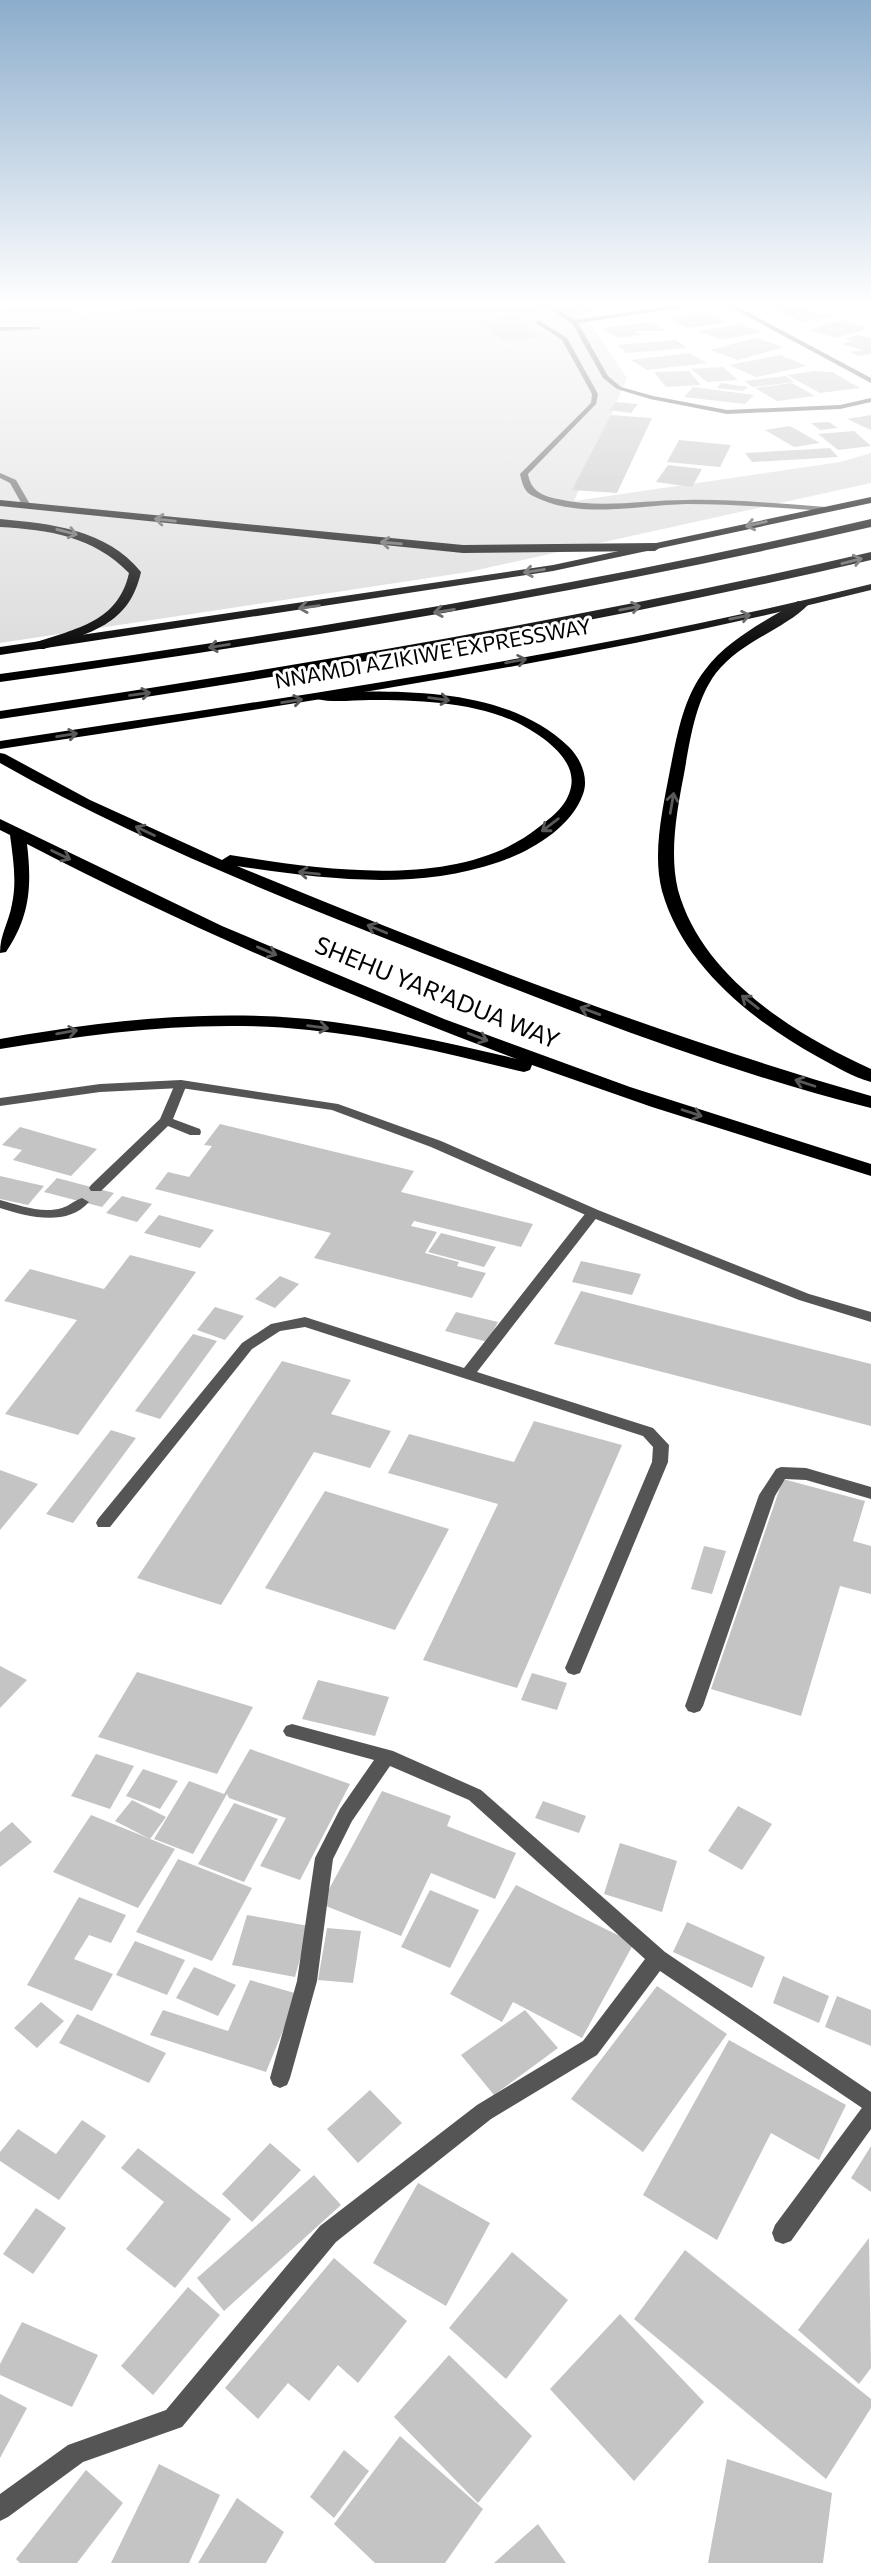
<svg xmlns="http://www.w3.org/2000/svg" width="871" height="2563" font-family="Commissioner,sans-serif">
<rect width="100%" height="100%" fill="#fff"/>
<!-- green -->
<polygon fill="#dcdcdc" points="23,302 65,302 81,314 166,302 564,302 580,309 627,378 574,501 840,462 871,453 871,483 468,572 0,643 0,307"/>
<!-- building -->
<g fill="#c4c4c4">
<polygon points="75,302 133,302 133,304 86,311"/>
<polygon points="585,302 587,302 605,307 587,313 568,308"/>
<polygon points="643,302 625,307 630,310 624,311 603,303"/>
<polygon points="795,302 822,315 839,316 802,322 764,303"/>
<polygon points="708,312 728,322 687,328 667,318"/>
<polygon points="516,317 543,337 504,341 477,322"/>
<polygon points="843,320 869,328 836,338 809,330"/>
<polygon points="651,322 666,331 635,331 642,335 617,338 601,328"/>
<polygon points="739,324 761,332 721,340 699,331"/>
<polygon points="859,335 871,338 871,354 858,356 849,352 862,350 842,344 851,341 844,339"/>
<polygon points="755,338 784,347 738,360 710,350"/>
<polygon points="676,340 687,348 627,353 617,345"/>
<polygon points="690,353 707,363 647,370 631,360"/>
<polygon points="780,355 807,366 756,377 729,365"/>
<polygon points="723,367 738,380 707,382 691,369"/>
<polygon points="689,371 701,385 666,387 654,372"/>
<polygon points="815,371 832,372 860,388 820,393 787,375"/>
<polygon points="786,376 794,382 753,387 744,381"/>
<polygon points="721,383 748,387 743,391 717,388"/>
<polygon points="792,383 815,396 777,401 755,388"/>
<polygon points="693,387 754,395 745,404 684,397"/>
<polygon points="616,402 638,404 631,413 609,410"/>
<polygon points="611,415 652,418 617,493 572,490"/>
<polygon points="871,415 871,430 847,419"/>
<polygon points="829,422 838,428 820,430 811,423"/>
<polygon points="790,426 820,443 794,447 765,430"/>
<polygon points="854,431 871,446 838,450 818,434"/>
<polygon points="679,440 731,445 720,467 667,462"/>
<polygon points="830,448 838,457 752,462 745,453"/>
<polygon points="668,465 702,469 692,487 656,482"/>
<polygon points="220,1124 414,1171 401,1192 533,1224 521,1247 414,1221 411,1226 437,1232 425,1253 459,1262 457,1266 486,1273 472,1298 314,1258 331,1233 155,1189 168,1172 189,1177 212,1146 204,1145"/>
<polygon points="20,1127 97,1149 71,1176 13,1160 22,1150 2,1145"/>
<polygon points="0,1176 44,1186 28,1205 0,1199"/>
<polygon points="57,1178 114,1193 102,1207 44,1192"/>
<polygon points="122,1196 152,1204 137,1222 106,1213"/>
<polygon points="159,1215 214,1230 200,1248 144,1233"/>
<polygon points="441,1233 496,1247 484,1267 428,1252"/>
<polygon points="130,1255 196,1272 78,1435 5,1414 77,1320 4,1301 30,1269 104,1289"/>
<polygon points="581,1261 641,1274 632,1295 572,1282"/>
<polygon points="280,1276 299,1284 275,1308 255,1299"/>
<polygon points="581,1291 871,1364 871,1426 554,1344"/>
<polygon points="215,1307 244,1316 225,1340 197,1330"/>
<polygon points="456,1312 498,1322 488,1342 445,1331"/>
<polygon points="193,1334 217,1341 160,1419 135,1411"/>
<polygon points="282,1361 351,1380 331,1414 391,1431 370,1468 314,1452 221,1605 137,1578"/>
<polygon points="534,1421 622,1445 517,1688 423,1660 498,1504 388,1473 409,1434 514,1462"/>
<polygon points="111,1430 136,1438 73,1523 46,1514"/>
<polygon points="0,1470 38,1484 0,1530"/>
<polygon points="783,1479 865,1501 853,1541 871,1546 871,1594 840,1586 801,1716 711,1689"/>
<polygon points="325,1491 449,1529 395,1630 265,1588"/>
<polygon points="704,1546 726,1551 712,1594 691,1589"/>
<polygon points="0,1666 27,1680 0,1708"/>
<polygon points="137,1672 253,1707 217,1774 98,1737"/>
<polygon points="532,1673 567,1683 557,1710 521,1700"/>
<polygon points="318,1680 389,1697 375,1736 302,1719"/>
<polygon points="250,1749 350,1784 300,1880 260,1866 286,1818 229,1798 227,1794 193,1854 154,1839 189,1781 224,1794"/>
<polygon points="96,1754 134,1766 110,1809 71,1796"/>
<polygon points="143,1769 178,1781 160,1809 126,1796"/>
<polygon points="382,1791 451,1816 447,1826 516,1853 495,1899 431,1873 401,1936 321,1904"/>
<polygon points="132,1800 166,1817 150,1839 115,1821"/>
<polygon points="543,1801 586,1816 579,1833 535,1818"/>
<polygon points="234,1803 278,1819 244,1882 198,1864"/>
<polygon points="738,1806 772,1824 742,1870 708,1851"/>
<polygon points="91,1815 175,1849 138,1908 53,1872"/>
<polygon points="12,1822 32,1842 0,1867 0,1832"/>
<polygon points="620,1843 677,1861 662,1912 604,1894"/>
<polygon points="178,1859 252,1888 212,1961 136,1932"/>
<polygon points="516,1885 634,1943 582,2038 513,2002 502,2022 450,1994"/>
<polygon points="430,1890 479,1910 450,1968 401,1947"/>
<polygon points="79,1897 126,1915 111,1943 89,1935 74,1959 113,1974 92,2011 27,1985"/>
<polygon points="247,1915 309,1926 295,1977 232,1965"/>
<polygon points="687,1922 765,1957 752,1988 673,1952"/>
<polygon points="327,1928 361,1931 353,1983 318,1980"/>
<polygon points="135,1941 185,1960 167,1995 116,1975"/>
<polygon points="194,1967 236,1985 218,2016 176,1998"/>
<polygon points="783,1976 829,1996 819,2023 773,2003"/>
<polygon points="250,1980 298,1994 266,2072 150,2035 163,2010 228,2031"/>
<polygon points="657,1986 727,2034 643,2152 571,2099"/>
<polygon points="837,1996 871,2010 871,2046 825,2027"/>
<polygon points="41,2002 64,2021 37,2048 14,2028"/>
<polygon points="525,2010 558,2048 494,2095 461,2055"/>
<polygon points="77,2014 166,2053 149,2083 59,2043"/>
<polygon points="729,2040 846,2105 819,2160 771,2133 717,2240 643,2195"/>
<polygon points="370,2090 402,2123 358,2163 327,2129"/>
<polygon points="82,2120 106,2136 59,2200 0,2161 0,2152 18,2129 56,2154"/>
<polygon points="270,2143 301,2170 252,2222 222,2194"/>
<polygon points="871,2146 871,2192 851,2178"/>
<polygon points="138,2148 231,2219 175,2288 126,2249 164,2202 121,2168"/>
<polygon points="314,2175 341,2205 224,2311 197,2278"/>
<polygon points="418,2183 490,2223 446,2306 373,2263"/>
<polygon points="36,2208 66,2228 33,2274 3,2254"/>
<polygon points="869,2238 871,2368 859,2384 798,2330"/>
<polygon points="685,2250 871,2399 871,2408 826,2479 634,2319"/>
<polygon points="512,2252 568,2300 506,2379 449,2328"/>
<polygon points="334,2258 407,2321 358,2383 338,2365 309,2401 288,2383 258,2419 225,2388"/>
<polygon points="188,2287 220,2315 153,2395 121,2366"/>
<polygon points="620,2314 704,2402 634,2481 550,2389"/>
<polygon points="22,2322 98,2355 72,2407 0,2375 0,2364"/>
<polygon points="449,2355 532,2436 478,2503 394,2417"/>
<polygon points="0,2394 27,2408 0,2458"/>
<polygon points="400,2436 483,2509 445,2563 375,2563 334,2524"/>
<polygon points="344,2450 369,2471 334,2518 310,2497"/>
<polygon points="727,2459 832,2493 823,2563 708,2563"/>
<polygon points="159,2464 220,2495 189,2563 111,2563"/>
<polygon points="86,2470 123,2503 77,2563 20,2563 16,2559"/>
<polygon points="237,2498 284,2532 266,2563 198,2563"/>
<polygon points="538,2524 566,2563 494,2563"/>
</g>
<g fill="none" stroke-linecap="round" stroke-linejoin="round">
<!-- service -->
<g fill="#555" fill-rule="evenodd">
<path d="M538 320 567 338 598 394 596 404 528 474C531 491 542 496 558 499 600 509 644 500 686 500 733 499 780 504 826 507L830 509 826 511C780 508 733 504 687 504 638 505 579 520 533 496 524 492 522 483 520 474L591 403 592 394 562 340 536 323Z"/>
<polygon points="0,327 38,327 41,329 0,331"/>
<polygon points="0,473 16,480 31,506 30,508 24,508 10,483 0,478"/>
<polygon points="181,1080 187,1084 173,1119 200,1129 201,1132 200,1135 190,1135 168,1126 101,1191 91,1191 89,1188 91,1185 160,1119 175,1084"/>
<path d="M82 1198 89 1202C67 1227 28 1217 0 1208V1200C19 1205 41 1214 62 1208 69 1206 75 1200 82 1198Z"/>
<polygon points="593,1209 600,1213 598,1216 477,1372 653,1428 669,1445 668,1462 580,1673 574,1675 568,1673 565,1668 652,1462 653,1447 643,1436 305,1327 280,1331 252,1349 110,1527 98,1527 96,1523 98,1519 242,1343 271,1324 305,1317 464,1368 588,1210"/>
<polygon points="781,1467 806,1468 871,1487 871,1499 806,1480 785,1479 775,1496 703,1706 700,1711 694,1713 688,1711 685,1706 759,1495 776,1469"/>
<polygon points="871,2102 871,2129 791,2241 783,2244 775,2241 772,2233 775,2225 864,2105"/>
</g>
<!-- minor -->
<g fill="#555" fill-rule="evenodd">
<polygon points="538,302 546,302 575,320 699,302 718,302 578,323 608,376 621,387 653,396 727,410 840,405 871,398 871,402 840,409 727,414 650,399 617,389 603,378 572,323"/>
<polygon points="721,302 729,302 871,378 871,383"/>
<polygon points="181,1080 338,1104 441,1141 598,1210 809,1294 871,1312 871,1322 799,1300 588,1216 431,1147 332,1110 181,1088 100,1092 0,1106 0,1098 100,1084"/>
<polygon points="292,1724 393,1751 481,1790 665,1952 871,2092 871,2114 660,1971 597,2055 491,2119 336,2242 182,2427 83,2462 8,2517 0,2521 0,2494 68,2445 166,2410 320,2226 477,2105 583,2041 645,1959 469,1800 390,1766 352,1821 333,1859 317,1981 290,2078 287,2085 280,2088 273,2085 270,2078 297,1981 315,1858 340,1809 374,1760 286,1736 283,1731 286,1726"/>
</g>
<!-- trunk -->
<g fill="#000" fill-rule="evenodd">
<polygon points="871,497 871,503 553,571 0,655 0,647 553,565"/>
<path d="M871 584V590C585 662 291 704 0 749V741C291 697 585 655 871 584Z"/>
</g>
<!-- motorway -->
<g fill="#000" fill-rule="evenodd">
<polygon points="0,500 463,545 655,543 661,547 655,551 463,553 0,506"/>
<path d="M0 519C52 524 106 529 141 572 129 626 90 632 44 649H34V643C77 628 118 622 129 573 93 536 49 530 0 527Z"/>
<path d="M871 519V527C583 593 293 641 0 682V674C293 633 583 586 871 519Z"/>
<path d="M871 552V560C583 627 292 676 0 719V711C292 667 583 619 871 552Z"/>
<path d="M798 601 809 604C784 630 742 640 716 673 695 701 690 741 684 774 677 810 669 853 678 890 702 977 794 1034 871 1069V1082C852 1077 835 1066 818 1057 753 1021 683 966 662 891 652 852 663 808 670 770 677 736 683 698 705 670 728 639 766 621 798 601Z"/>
<path d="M322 692C404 691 505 686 569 747 581 759 589 778 583 794 571 828 531 851 499 862 415 891 323 879 237 866 445 952 655 1034 871 1096V1108C719 1070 571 1011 425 954 281 897 135 840 0 763V753L5 754 90 800 222 860 230 855C323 870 460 891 539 827 553 816 567 806 571 787 577 757 538 733 516 722 472 702 418 700 370 700 353 700 333 703 317 699L315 696Z"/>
<path d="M0 819 222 926 444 1019 630 1087 871 1164V1176L652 1107 532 1065 530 1070 524 1072C453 1055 382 1037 309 1030 205 1019 102 1032 0 1049V1039C102 1021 205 1009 308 1019 378 1026 448 1043 517 1059 350 997 185 926 27 844 32 886 30 916 6 952L0 953C0 934 9 922 12 904 17 881 13 858 10 835L0 830Z"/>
</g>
</g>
<!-- one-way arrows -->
<defs><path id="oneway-shaft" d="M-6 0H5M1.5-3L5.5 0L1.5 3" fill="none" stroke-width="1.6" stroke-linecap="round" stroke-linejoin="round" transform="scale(1.75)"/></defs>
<g stroke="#595959">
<use href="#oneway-shaft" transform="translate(165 520) rotate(-174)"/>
<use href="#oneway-shaft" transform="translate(756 524) rotate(167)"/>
<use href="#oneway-shaft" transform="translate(67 532) rotate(15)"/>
<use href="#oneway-shaft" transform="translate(391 543) rotate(-175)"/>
<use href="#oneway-shaft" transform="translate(852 561) rotate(-14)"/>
<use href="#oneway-shaft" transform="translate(534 571) rotate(171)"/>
<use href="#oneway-shaft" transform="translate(309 607) rotate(172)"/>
<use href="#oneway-shaft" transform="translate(630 608) rotate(-11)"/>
<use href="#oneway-shaft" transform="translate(444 611) rotate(171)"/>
<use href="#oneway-shaft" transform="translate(740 617) rotate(-11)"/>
<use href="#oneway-shaft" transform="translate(219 646) rotate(171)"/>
<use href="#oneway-shaft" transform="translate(516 661) rotate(-10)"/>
<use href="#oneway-shaft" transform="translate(140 694) rotate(-8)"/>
<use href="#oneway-shaft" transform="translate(439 699) rotate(7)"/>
<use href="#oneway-shaft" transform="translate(292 701) rotate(-9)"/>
<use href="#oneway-shaft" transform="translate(67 735) rotate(-9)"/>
<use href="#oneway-shaft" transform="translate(672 803) rotate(-80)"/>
<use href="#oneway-shaft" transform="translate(550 825) rotate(143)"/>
<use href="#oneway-shaft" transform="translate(145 831) rotate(-154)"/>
<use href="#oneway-shaft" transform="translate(61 855) rotate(26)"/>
<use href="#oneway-shaft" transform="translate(309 873) rotate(-174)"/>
<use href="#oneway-shaft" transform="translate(377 929) rotate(-158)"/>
<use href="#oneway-shaft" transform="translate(267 951) rotate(23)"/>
<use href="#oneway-shaft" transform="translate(750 1002) rotate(-142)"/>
<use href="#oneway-shaft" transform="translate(590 1011) rotate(-160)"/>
<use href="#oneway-shaft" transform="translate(318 1027) rotate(7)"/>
<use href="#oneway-shaft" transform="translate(67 1032) rotate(-10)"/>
<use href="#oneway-shaft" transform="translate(478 1037) rotate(21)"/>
<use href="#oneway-shaft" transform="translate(805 1083) rotate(-162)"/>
<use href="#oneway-shaft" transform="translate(692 1113) rotate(18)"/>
</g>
<!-- sky -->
<linearGradient id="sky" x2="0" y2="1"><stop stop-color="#8cadcc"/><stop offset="0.46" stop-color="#fff"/><stop offset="1" stop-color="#fff" stop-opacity="0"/></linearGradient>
<rect width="871" height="661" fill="url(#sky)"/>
<g text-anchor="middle" stroke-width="6" stroke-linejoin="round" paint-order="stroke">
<!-- far-street labels -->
<g font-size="21" fill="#000" stroke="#fff">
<text transform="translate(433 654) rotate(-10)" y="7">NNAMDI AZIKIWE EXPRESSWAY</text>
</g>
<!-- street labels -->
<g font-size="24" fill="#000" stroke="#fff">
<text transform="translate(437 993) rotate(22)" y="8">SHEHU YAR'ADUA WAY</text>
</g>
</g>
</svg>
